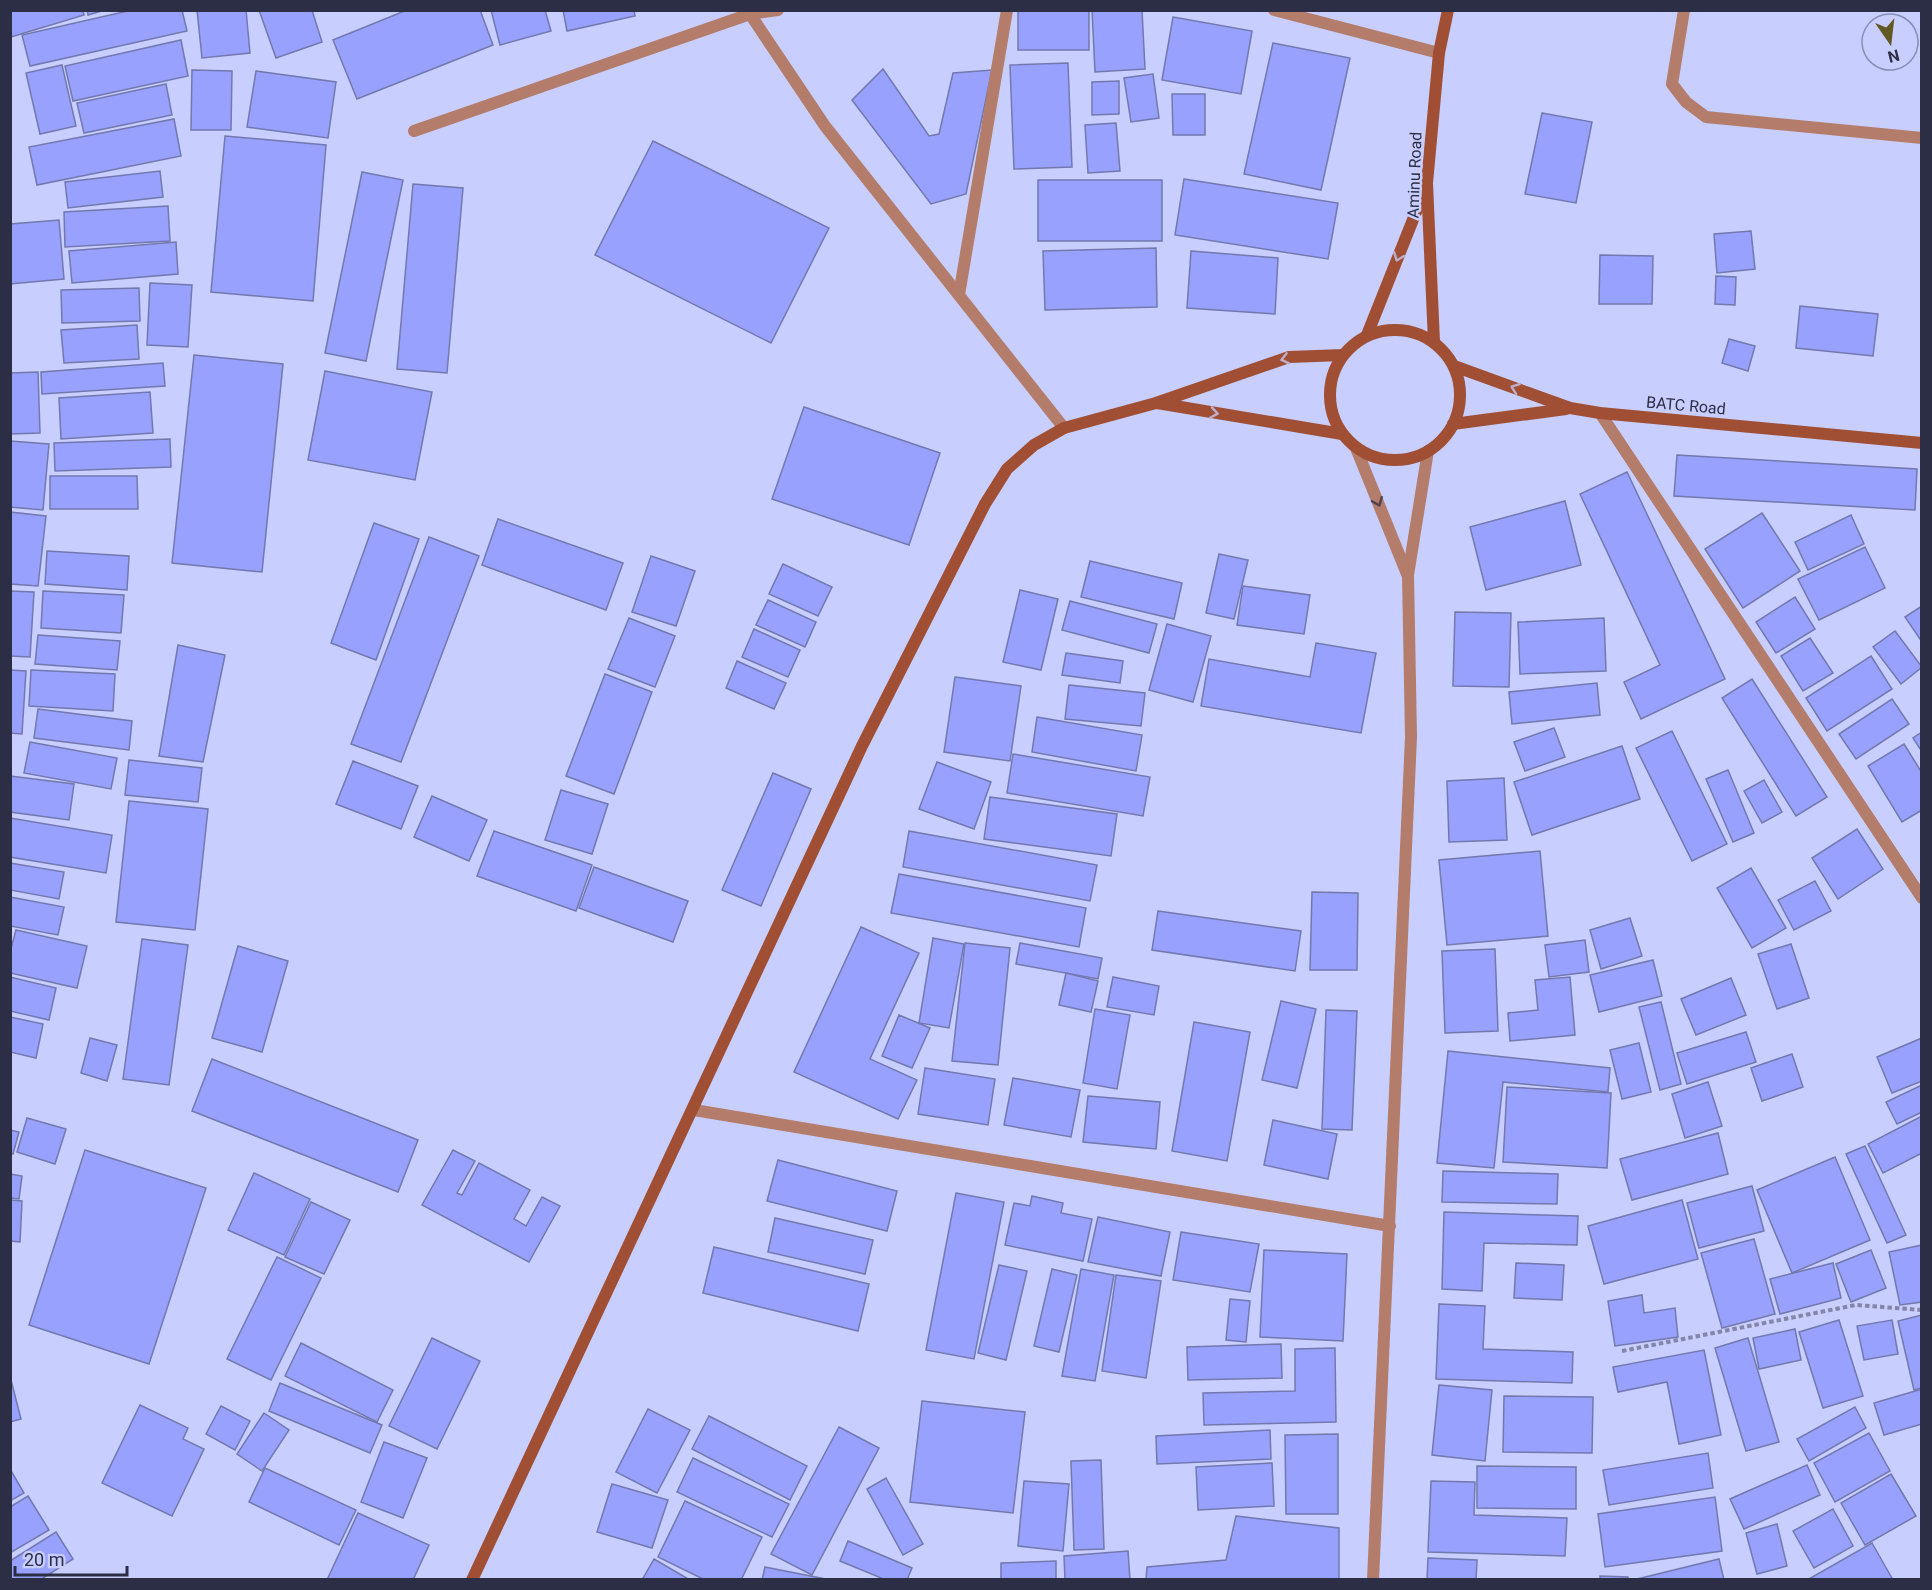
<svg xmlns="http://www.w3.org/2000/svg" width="1932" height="1590" font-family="Roboto,sans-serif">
<rect width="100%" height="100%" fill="#c8cefd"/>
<!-- building -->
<g fill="#99a1fe" stroke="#7279ae" stroke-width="1.5">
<polygon points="10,10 83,10 84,15 11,37"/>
<polygon points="87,10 105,10 88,15"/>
<polygon points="132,10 182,10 187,31 30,66 22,35"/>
<polygon points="197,10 246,10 250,53 202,58"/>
<polygon points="259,10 312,10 322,42 276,58"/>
<polygon points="407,10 480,10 493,45 357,99 333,40"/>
<polygon points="491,10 545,10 551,31 500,45"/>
<polygon points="563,10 634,10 635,16 567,31"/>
<rect x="1018" y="10" width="71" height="40"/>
<polygon points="1092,10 1142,10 1145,69 1095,72"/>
<polygon points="1173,17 1252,31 1241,94 1162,80"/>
<polygon points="181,40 188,76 73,101 65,66"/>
<polygon points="1273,43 1350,58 1321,190 1244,174"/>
<polygon points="1068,63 1072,167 1014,169 1010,65"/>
<polygon points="62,65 76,126 40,134 26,73"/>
<polygon points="883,69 929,136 939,134 953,73 992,70 966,194 931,204 852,100"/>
<polygon points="192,70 232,71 231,130 191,130"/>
<polygon points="256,71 336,82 328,138 247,127"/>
<polygon points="1153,74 1159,118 1131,122 1124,78"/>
<polygon points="1119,81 1119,114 1092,115 1092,82"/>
<polygon points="166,84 172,115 84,133 77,103"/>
<polygon points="1172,94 1205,94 1205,135 1173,135"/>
<polygon points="1542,113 1592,122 1576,203 1525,194"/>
<polygon points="174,119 181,156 37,185 29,147"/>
<polygon points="1116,123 1120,171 1088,173 1085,125"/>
<polygon points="225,136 326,145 313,301 211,292"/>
<polygon points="653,141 829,228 771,343 595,255"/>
<polygon points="160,171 163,197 68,208 65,182"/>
<polygon points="362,172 403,180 366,361 325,353"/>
<polygon points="1184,179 1338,203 1328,259 1175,235"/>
<rect x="1038" y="180" width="124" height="61"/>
<polygon points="413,184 463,188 447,373 397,369"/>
<polygon points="168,206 170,241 65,247 64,212"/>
<polygon points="59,220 64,279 10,284 10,224"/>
<polygon points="1751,231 1755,269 1717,273 1714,234"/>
<polygon points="176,242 178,274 72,283 69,251"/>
<polygon points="1156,248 1157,307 1045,310 1043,251"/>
<polygon points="1191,251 1278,258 1275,314 1187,308"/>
<polygon points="1600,255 1653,256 1652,304 1599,304"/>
<polygon points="1716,276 1736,277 1735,305 1715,304"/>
<polygon points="150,283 192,285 188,347 147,345"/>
<polygon points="139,288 140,321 62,323 61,290"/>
<polygon points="1800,306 1878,314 1873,356 1796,348"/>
<polygon points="137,325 139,359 64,363 61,330"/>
<polygon points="1729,339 1755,346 1748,371 1722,363"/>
<polygon points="194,355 283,364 262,572 172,563"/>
<polygon points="163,363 165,386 42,394 41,372"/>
<polygon points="325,371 432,392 415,480 308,460"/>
<polygon points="38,372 40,433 10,434 10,373"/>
<polygon points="150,392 153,433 61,439 59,398"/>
<polygon points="804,407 940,453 909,545 772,499"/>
<polygon points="170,439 171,467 55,471 54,443"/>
<polygon points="10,441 49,444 43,510 10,507"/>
<polygon points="1677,455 1917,469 1915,510 1674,496"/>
<polygon points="1627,472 1725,679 1641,719 1624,682 1660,665 1580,494"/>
<polygon points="50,476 137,476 138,509 50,509"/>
<polygon points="1565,501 1581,565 1486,590 1470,527"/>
<polygon points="10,512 46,516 38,586 10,584"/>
<polygon points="1762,513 1800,571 1743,608 1705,549"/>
<polygon points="1851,515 1864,544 1808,570 1795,542"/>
<polygon points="498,519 623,563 606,610 482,565"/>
<polygon points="374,523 419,539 376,660 331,643"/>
<polygon points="429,537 479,556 401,762 351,744"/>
<polygon points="1865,547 1885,588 1819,620 1798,579"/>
<polygon points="47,551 129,556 127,590 45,584"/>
<polygon points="1219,554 1248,560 1234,619 1206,613"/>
<polygon points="651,556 695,571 676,626 632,612"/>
<polygon points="1090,561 1182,583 1174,619 1081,597"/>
<polygon points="783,564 832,587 818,616 769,594"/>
<polygon points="1243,586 1310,595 1304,634 1237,625"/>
<polygon points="1020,590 1058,599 1041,670 1003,662"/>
<polygon points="10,591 34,592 30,657 10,656"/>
<polygon points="43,591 124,595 121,633 41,628"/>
<polygon points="1795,597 1815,629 1776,653 1756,622"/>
<polygon points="768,600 816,622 805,647 756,625"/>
<polygon points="1070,601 1157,624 1149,653 1062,630"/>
<polygon points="1922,606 1922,642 1905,617"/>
<polygon points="1455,612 1511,613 1509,687 1453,686"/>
<polygon points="629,618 675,636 655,687 608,669"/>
<polygon points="1604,618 1606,671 1520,674 1518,622"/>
<polygon points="1167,624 1211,636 1193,702 1149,690"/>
<polygon points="754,629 800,650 788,677 742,657"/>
<polygon points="1895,631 1922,667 1901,684 1873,647"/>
<polygon points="38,635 120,641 117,670 35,664"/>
<polygon points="1810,638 1833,673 1803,691 1781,656"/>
<polygon points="1316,643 1376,653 1361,733 1201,706 1209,659 1310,677"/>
<polygon points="178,645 225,655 203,762 159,756"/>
<polygon points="1066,653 1123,661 1120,683 1062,675"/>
<polygon points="1871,656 1892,689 1827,731 1806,698"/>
<polygon points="737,661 786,683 774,709 726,688"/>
<polygon points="10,670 26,671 22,734 10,733"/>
<polygon points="31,670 115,674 113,711 29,706"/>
<polygon points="605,674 652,692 614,794 566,776"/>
<polygon points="955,677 1021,686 1010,761 944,752"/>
<polygon points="1752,679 1827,797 1796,816 1722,698"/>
<polygon points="1597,683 1600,715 1512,724 1509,692"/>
<polygon points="1069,685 1145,693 1141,726 1065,719"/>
<polygon points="1892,699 1909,724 1856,759 1839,734"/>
<polygon points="38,709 132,721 129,750 34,738"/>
<polygon points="1037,717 1142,735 1136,771 1032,752"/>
<polygon points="1554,728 1565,757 1525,771 1514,742"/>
<polygon points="1672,731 1727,844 1692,861 1636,748"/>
<polygon points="1922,732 1922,752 1913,738"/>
<polygon points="30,742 117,758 111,789 24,773"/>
<polygon points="1904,744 1922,773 1922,810 1902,822 1868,766"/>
<polygon points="1622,746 1640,799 1532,835 1514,782"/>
<polygon points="1013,754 1150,777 1143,816 1007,793"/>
<polygon points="129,760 202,768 198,802 125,795"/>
<polygon points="353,761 418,786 401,829 336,804"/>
<polygon points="937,762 991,782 974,829 919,809"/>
<polygon points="1728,770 1754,833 1733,842 1706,779"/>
<polygon points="773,773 811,789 761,906 722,890"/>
<polygon points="10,776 74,784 69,820 10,812"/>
<polygon points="1504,778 1507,840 1449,842 1447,781"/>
<polygon points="1764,780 1782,812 1762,823 1744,791"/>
<polygon points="561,790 608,804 592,854 545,840"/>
<polygon points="432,796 487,820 469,861 414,837"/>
<polygon points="990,797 1117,814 1111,856 984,839"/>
<polygon points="129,801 208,809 195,930 116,922"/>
<polygon points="10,818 112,835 106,873 10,857"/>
<polygon points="1857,829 1883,869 1838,899 1812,858"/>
<polygon points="494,831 592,865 576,911 477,876"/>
<polygon points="909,831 1097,865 1090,901 903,867"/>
<polygon points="1540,851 1548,936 1447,945 1439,860"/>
<polygon points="10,863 64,872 59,899 10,890"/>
<polygon points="594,867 688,901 673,942 579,908"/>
<polygon points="1751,868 1786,928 1752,948 1717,888"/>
<polygon points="899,874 1086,908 1079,947 891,913"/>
<polygon points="1815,881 1831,911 1794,930 1778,900"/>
<polygon points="1312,892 1358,893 1357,970 1310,970"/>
<polygon points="10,897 64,907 58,935 10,926"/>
<polygon points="1158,911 1301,931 1295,971 1152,950"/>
<polygon points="1630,918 1642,956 1601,969 1590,930"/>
<polygon points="861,927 919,953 870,1059 917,1080 898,1119 794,1072"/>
<polygon points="16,930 87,946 77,988 10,973 10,952"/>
<polygon points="933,938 964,944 949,1028 919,1023"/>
<polygon points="142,939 188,945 169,1085 123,1079"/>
<polygon points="1585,940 1589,972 1549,977 1545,945"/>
<polygon points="965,943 1010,948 998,1065 952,1061"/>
<polygon points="1020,943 1102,958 1098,979 1016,964"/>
<polygon points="1791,944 1809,998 1777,1009 1758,954"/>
<polygon points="238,946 288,961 262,1052 212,1038"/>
<polygon points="1495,949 1498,1031 1445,1033 1442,951"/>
<polygon points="1653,960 1662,996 1599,1012 1590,975"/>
<polygon points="1066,973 1098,981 1091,1012 1059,1005"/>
<polygon points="10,977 56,988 49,1020 10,1011"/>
<polygon points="1113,977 1159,986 1154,1015 1107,1007"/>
<polygon points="1570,977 1575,1035 1510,1041 1508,1013 1538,1010 1535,980"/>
<polygon points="1731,978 1746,1015 1696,1035 1681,999"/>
<polygon points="1281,1001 1316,1009 1297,1088 1262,1080"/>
<polygon points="1661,1002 1681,1084 1660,1090 1639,1007"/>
<polygon points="1095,1009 1130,1015 1117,1089 1083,1083"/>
<polygon points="1326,1010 1357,1011 1352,1130 1322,1129"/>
<polygon points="899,1015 930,1028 912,1068 882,1056"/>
<polygon points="10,1017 43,1024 36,1058 10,1052"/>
<polygon points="1194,1022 1250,1032 1227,1161 1172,1151"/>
<polygon points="1746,1032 1756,1062 1687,1084 1677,1053"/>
<polygon points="90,1038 117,1045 107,1081 81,1073"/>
<polygon points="1922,1038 1922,1081 1892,1093 1877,1057"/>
<polygon points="1639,1043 1651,1092 1622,1099 1610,1050"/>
<polygon points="1448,1051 1610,1068 1608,1092 1503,1082 1494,1168 1437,1163"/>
<polygon points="1792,1054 1803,1087 1762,1101 1751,1068"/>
<polygon points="212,1059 418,1140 398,1192 192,1111"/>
<polygon points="925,1068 995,1079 988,1125 918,1114"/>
<polygon points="1013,1078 1080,1090 1071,1137 1004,1125"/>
<polygon points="1708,1082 1722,1126 1685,1138 1672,1094"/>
<polygon points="1922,1085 1922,1112 1897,1124 1886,1102"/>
<polygon points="1507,1087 1611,1093 1607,1168 1503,1162"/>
<polygon points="1088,1096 1160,1102 1156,1149 1083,1142"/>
<polygon points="1922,1116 1922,1153 1883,1173 1868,1144"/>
<polygon points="27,1118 66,1129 55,1164 17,1152"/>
<polygon points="1273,1120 1337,1134 1328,1179 1264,1165"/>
<polygon points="10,1130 19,1132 13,1154 10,1153"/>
<polygon points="1718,1133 1728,1174 1632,1200 1620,1159"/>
<polygon points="1865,1146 1906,1235 1887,1243 1846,1154"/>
<polygon points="85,1150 206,1188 149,1364 29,1325"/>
<polygon points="453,1150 475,1161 457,1193 462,1195 479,1163 530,1190 514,1219 526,1226 542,1197 560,1206 529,1262 422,1205"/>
<polygon points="1835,1157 1870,1240 1792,1273 1757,1190"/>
<polygon points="778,1160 897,1191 887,1231 767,1201"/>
<polygon points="1443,1171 1558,1174 1557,1204 1442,1202"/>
<polygon points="254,1173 310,1199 284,1255 228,1230"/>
<polygon points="10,1174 22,1176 19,1199 10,1198"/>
<polygon points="1752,1186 1764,1231 1699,1248 1687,1203"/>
<polygon points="956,1193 1004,1202 974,1359 926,1350"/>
<polygon points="1032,1196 1063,1203 1061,1213 1092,1219 1083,1261 1005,1245 1014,1203 1030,1206"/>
<polygon points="10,1200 22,1201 20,1242 10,1241"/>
<polygon points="1682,1200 1698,1259 1604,1284 1588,1226"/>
<polygon points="311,1202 350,1220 324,1274 285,1257"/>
<polygon points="1444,1212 1578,1216 1577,1245 1484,1243 1482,1291 1442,1289"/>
<polygon points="1098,1217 1170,1232 1161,1276 1088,1262"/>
<polygon points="775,1218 873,1240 865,1274 768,1252"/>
<polygon points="1181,1232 1259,1244 1250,1292 1173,1280"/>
<polygon points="1754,1239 1775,1314 1722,1328 1701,1253"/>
<polygon points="1922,1245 1922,1302 1900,1305 1889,1252"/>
<polygon points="714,1247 869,1284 858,1331 703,1293"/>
<polygon points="1264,1250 1347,1254 1343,1341 1260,1337"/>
<polygon points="1871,1250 1886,1288 1851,1302 1836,1264"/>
<polygon points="277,1257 321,1278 271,1380 227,1359"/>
<polygon points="1516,1263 1564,1265 1562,1300 1514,1298"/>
<polygon points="1833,1263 1841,1298 1780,1314 1770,1279"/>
<polygon points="999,1265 1027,1271 1006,1360 978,1353"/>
<polygon points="1052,1269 1077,1275 1059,1352 1034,1346"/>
<polygon points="1081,1269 1114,1275 1095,1381 1062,1376"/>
<polygon points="1116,1275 1161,1281 1146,1378 1102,1371"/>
<polygon points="1642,1295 1644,1313 1675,1308 1678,1337 1615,1346 1608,1301"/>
<polygon points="1230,1299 1250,1301 1246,1342 1226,1340"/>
<polygon points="1439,1304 1485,1306 1483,1349 1573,1352 1572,1383 1436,1379"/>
<polygon points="1922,1315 1922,1388 1914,1390 1898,1321"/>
<polygon points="1839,1320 1863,1396 1823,1408 1799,1332"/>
<polygon points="1892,1320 1898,1354 1864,1360 1857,1326"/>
<polygon points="1795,1329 1801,1360 1759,1369 1753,1338"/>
<polygon points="432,1338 480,1361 437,1449 389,1426"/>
<polygon points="1748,1338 1779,1442 1746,1451 1715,1348"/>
<polygon points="301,1343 393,1390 377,1422 285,1376"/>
<polygon points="1281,1344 1282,1378 1188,1380 1187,1347"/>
<polygon points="1335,1348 1336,1422 1204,1425 1203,1393 1295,1391 1295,1349"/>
<polygon points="1704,1350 1721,1435 1679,1444 1667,1382 1618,1392 1613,1367"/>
<polygon points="11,1380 21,1419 10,1422 10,1381"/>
<polygon points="280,1383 382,1425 370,1453 269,1411"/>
<polygon points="1439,1385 1492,1390 1485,1461 1432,1455"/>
<polygon points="1922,1389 1922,1424 1884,1435 1874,1403"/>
<polygon points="1504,1396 1593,1397 1592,1453 1503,1452"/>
<polygon points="922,1401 1025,1412 1013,1513 910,1502"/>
<polygon points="140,1405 188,1428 183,1439 204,1449 172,1516 102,1483"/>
<polygon points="221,1406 250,1421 235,1450 206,1434"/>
<polygon points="1855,1407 1866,1428 1809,1461 1797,1439"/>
<polygon points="648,1409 690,1430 657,1493 616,1472"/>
<polygon points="264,1413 289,1430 262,1471 237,1454"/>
<polygon points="709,1416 807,1466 790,1500 692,1449"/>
<polygon points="839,1427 879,1448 812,1575 771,1554"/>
<polygon points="1270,1430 1271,1459 1157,1464 1156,1436"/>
<polygon points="1869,1433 1890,1471 1835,1502 1814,1463"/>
<polygon points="1338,1434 1338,1514 1286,1514 1285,1435"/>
<polygon points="384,1442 427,1458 403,1518 361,1502"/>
<polygon points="1708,1453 1713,1488 1609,1505 1603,1470"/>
<polygon points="693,1458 789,1504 772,1537 677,1492"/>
<polygon points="1101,1460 1104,1549 1074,1550 1071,1461"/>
<polygon points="1272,1463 1274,1506 1198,1510 1196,1467"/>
<polygon points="1807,1465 1820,1495 1744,1529 1730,1499"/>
<polygon points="1477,1466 1576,1467 1576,1509 1477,1508"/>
<polygon points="265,1468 356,1510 339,1545 249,1502"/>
<polygon points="10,1469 24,1493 10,1501"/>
<polygon points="1891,1474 1916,1516 1865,1545 1841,1503"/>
<polygon points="886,1478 923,1544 903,1555 867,1489"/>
<polygon points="1024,1481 1069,1484 1063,1551 1018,1546"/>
<polygon points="1431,1481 1475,1482 1474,1515 1567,1518 1565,1556 1428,1552"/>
<polygon points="612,1484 668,1500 652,1548 597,1532"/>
<polygon points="28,1496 49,1530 10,1553 10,1507"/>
<polygon points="1715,1497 1722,1551 1605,1567 1598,1514"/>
<polygon points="685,1501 762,1537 741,1580 705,1580 658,1557"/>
<polygon points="1833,1509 1853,1546 1814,1568 1793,1531"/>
<polygon points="358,1513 429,1545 413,1580 327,1580"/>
<polygon points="1236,1516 1339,1528 1339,1580 1146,1580 1147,1567 1226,1560"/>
<polygon points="1777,1524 1787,1566 1757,1574 1746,1533"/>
<polygon points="56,1532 73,1559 40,1580 10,1580 10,1561"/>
<polygon points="848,1541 912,1568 907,1580 886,1580 840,1561"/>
<polygon points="1872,1543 1893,1580 1807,1580"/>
<polygon points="1128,1551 1130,1580 1065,1580 1064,1556"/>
<polygon points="1428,1558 1477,1560 1476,1580 1427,1580"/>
<polygon points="654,1559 690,1580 642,1580"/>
<polygon points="1719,1559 1724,1580 1633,1580"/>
<polygon points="1056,1561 1056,1580 1001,1580 1001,1563"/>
<polygon points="765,1567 831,1580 762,1580"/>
<polygon points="1600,1576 1628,1577 1628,1580 1600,1580"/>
</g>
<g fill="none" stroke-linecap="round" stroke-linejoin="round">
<!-- path -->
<polyline stroke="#8287aa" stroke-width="4" stroke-dasharray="4.5 3" stroke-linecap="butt" points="1622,1351 1856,1305 1922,1310"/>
<!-- street -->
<g stroke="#b47c6a" stroke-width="12">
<polyline points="1274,10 1439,53"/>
<polyline points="1684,10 1672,84 1686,102 1706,117 1922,138"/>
<polyline points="750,14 825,126 1064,428"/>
<polyline points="414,131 750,14 778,10"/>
<polyline points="959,295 1007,10"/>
<polyline points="1600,413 1922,898"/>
<polyline points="1356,448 1407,574"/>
<polyline points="694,1110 1390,1226"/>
<polyline points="1373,1580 1411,737 1408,575 1428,451"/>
</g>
<!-- secondary -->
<g stroke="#a04f35" stroke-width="12">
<circle cx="1395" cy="395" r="65"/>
<polyline points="1367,335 1426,187"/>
<polyline points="1434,342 1427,183 1439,53 1448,10"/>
<polyline points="1454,366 1570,408 1600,413 1922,443"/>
<polyline points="1157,403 1342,434"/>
<polyline points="1453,424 1566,409"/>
<polyline points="472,1580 862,746 985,504 1007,469 1034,445 1064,428 1156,403 1289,357 1343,355"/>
</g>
</g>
<!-- one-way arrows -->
<defs><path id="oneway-chevron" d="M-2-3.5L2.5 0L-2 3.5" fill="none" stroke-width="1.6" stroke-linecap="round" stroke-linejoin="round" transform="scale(1.5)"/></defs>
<g stroke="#beaecb">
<use href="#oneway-chevron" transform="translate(1398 257) rotate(111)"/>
<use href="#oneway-chevron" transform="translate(1285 359) rotate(166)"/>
<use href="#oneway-chevron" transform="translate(1515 388) rotate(-160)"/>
<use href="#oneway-chevron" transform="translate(1214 413) rotate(9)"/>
</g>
<use stroke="#4d424e" href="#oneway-chevron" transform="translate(1378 502) rotate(68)"/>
<g text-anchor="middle" stroke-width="5" stroke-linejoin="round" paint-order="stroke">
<!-- street labels -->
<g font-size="16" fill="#2b2e44" stroke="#c8cefd">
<text transform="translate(1414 175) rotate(-88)" y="6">Aminu Road</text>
<text transform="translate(1686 405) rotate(5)" y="6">BATC Road</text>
</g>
</g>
<!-- border -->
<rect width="1932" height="1590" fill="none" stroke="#2b2e44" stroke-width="24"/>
<!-- north arrow -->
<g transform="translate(1890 42) rotate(166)"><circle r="28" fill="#c8cefd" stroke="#898eb3" stroke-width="1.5"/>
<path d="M0-4.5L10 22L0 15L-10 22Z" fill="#625824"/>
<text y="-9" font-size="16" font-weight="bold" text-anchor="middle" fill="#2b2e44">N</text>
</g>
<!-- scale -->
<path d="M15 1566v9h112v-9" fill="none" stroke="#2b2e44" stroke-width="3"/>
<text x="24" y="1566" font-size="18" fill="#2b2e44" stroke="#c8cefd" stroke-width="4.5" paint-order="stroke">20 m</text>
</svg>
